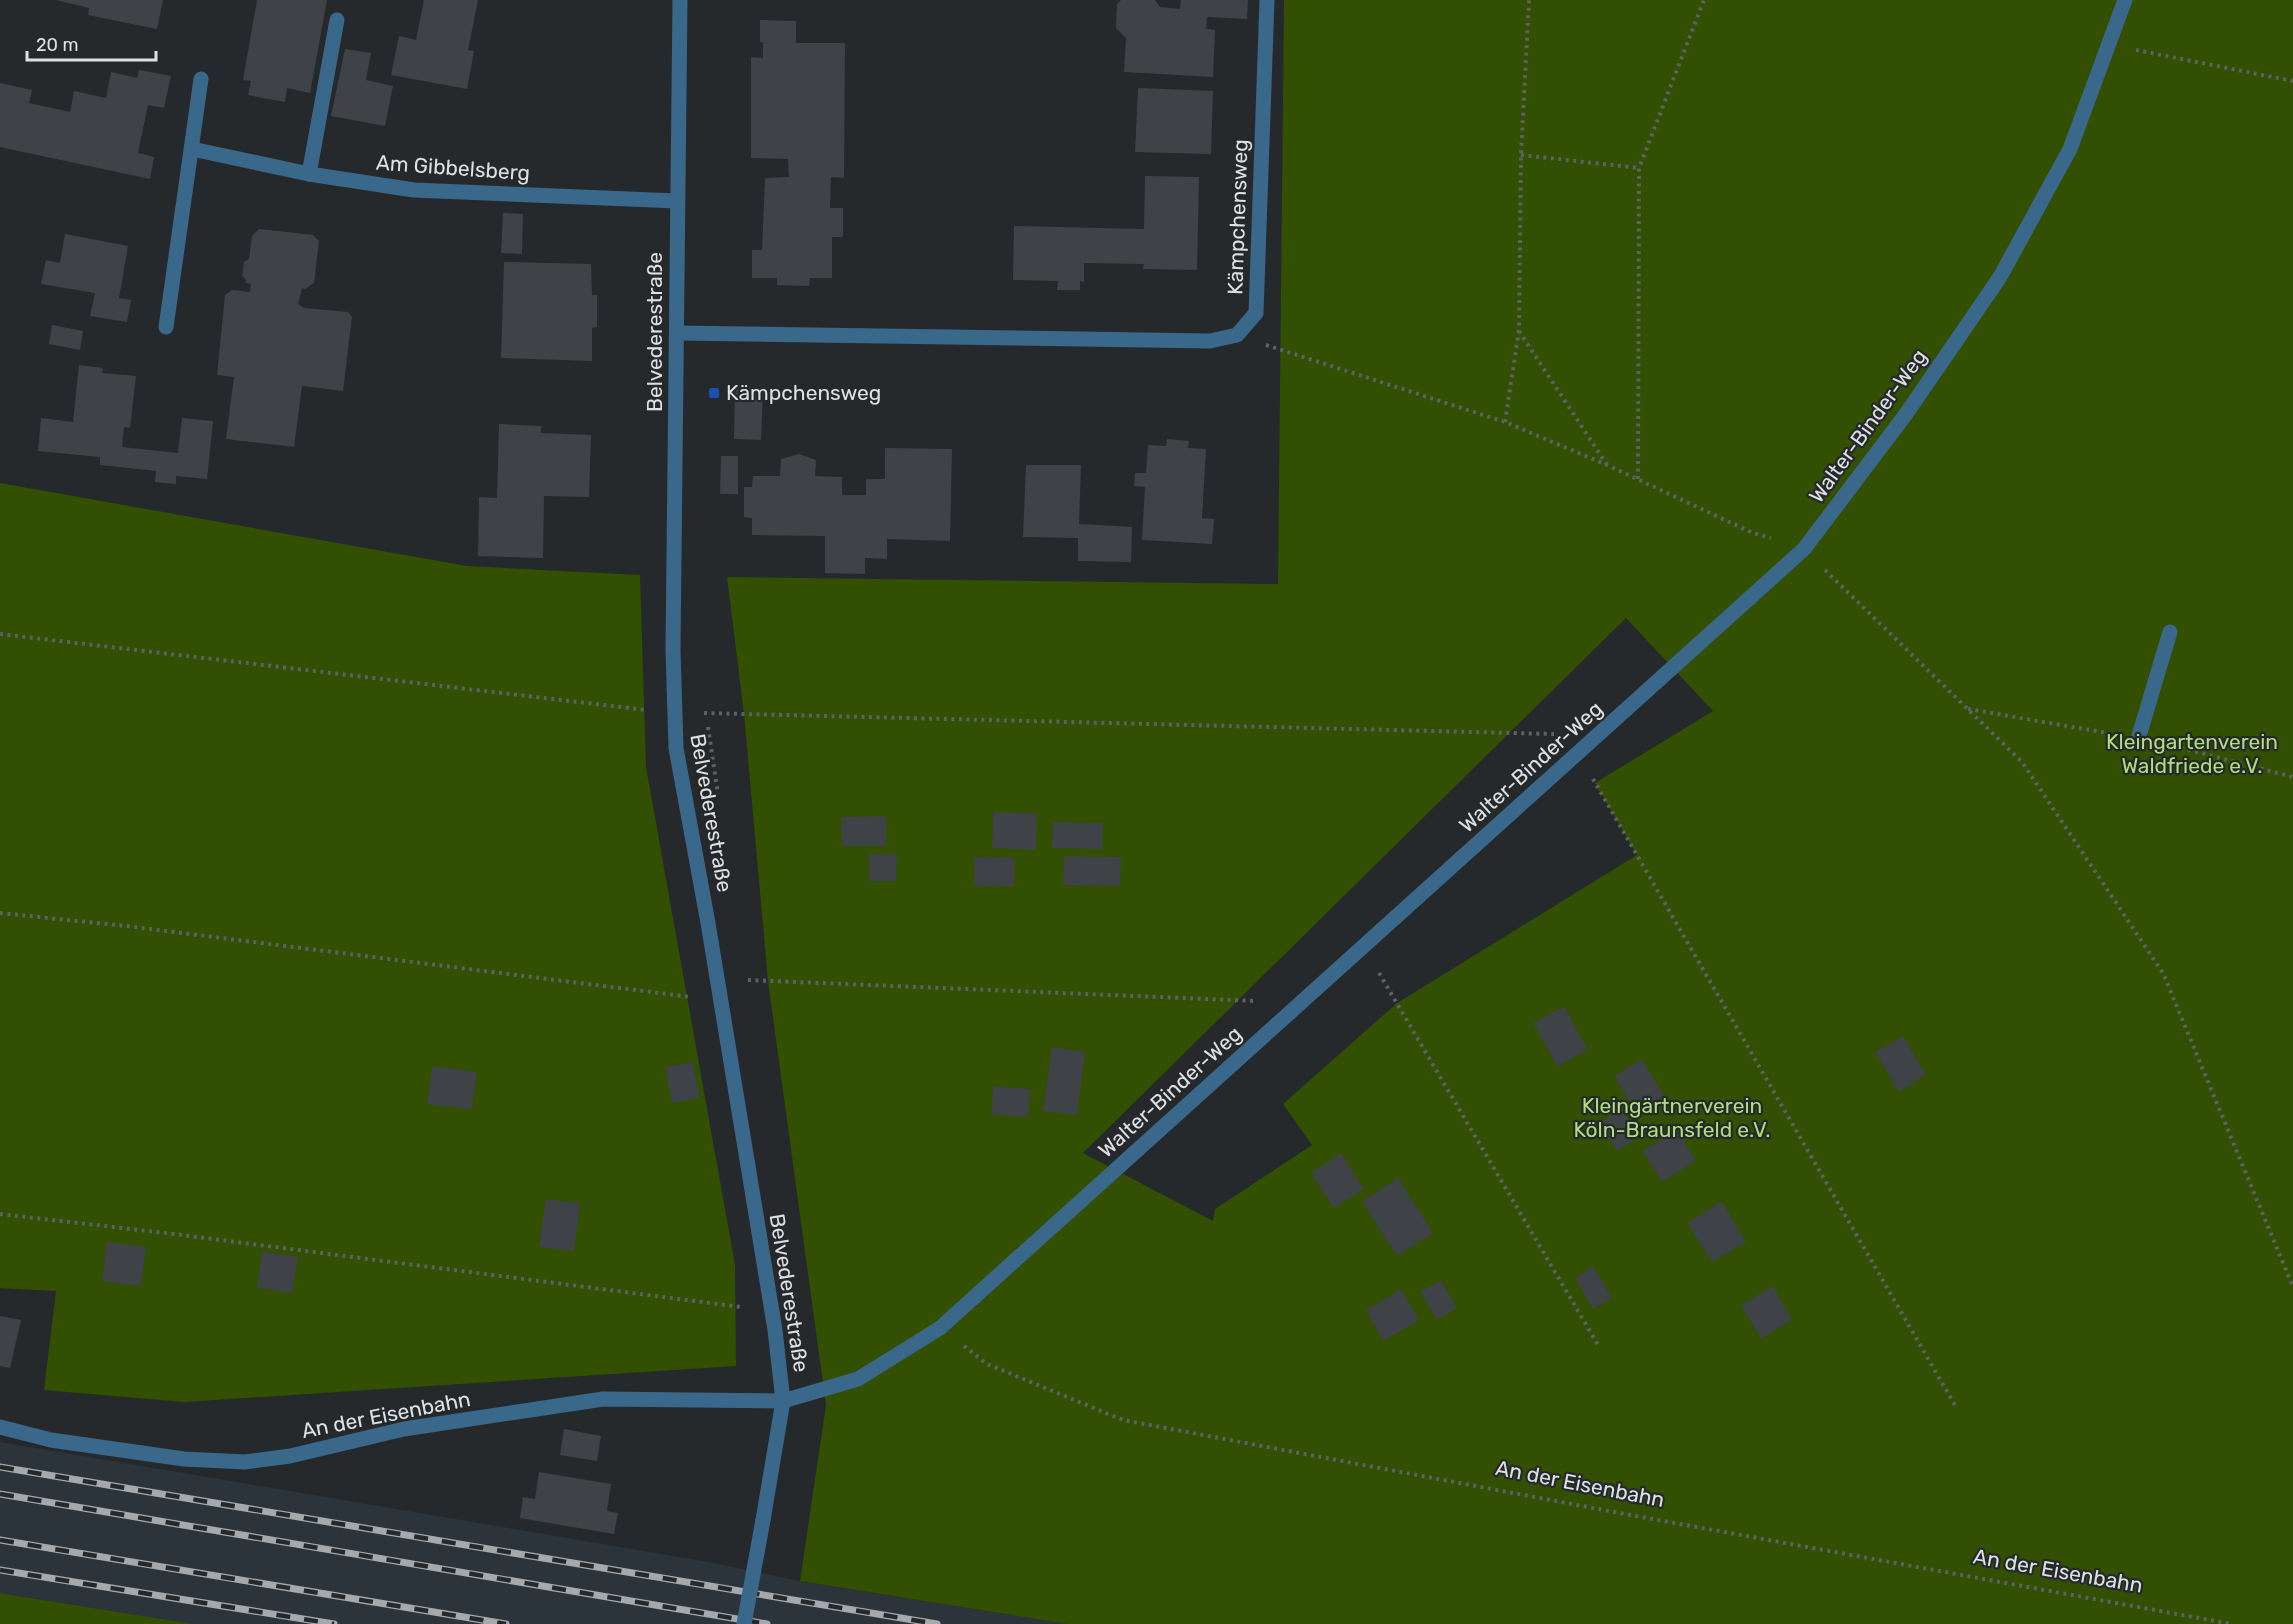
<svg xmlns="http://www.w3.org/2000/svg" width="2293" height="1624" font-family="Rubik,sans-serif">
<rect width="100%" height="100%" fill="#25292c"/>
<!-- built -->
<polygon fill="#2b343b" points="0,1442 703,1561 800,1581 1067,1624 193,1624 0,1593"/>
<!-- green -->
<g fill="#334f01" fill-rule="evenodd">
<path d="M1284 0H2293V1624H1067L800 1581 826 1405 768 981 744 714 727 577 1278 584ZM1626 618 1713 711 1595 783 1637 855 1397 1003 1283 1104 1312 1145 1215 1209 1213 1221 1083 1153Z"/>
<polygon points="0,483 467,566 640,575 646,767 735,1265 736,1366 184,1402 44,1390 56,1291 0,1288"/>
<polygon points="0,1593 193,1624 0,1624"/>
</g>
<!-- building -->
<g fill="#3f4347">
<polygon points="56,0 163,0 157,29 88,15 89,8"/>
<polygon points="257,0 327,0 310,93 287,88 285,102 248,95 251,81 243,80"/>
<polygon points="424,0 478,0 468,50 474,51 467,89 391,75 399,36 416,40"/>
<polygon points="1121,0 1155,0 1160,7 1180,9 1181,0 1248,0 1247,19 1207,17 1206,29 1215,30 1213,77 1124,72 1126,38 1116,28 1117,4"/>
<polygon points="760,20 796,21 796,43 845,43 844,178 831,177 830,208 843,208 843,237 832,237 832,278 810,278 809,286 777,285 777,278 752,278 752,250 762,250 765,178 789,177 788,159 751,158 751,57 763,58 763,42 760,42"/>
<polygon points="345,49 371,53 366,80 393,86 385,126 331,116"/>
<polygon points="139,70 171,76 164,108 148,105 138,153 154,157 150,179 0,147 0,83 32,90 29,103 70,112 74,91 106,98 111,72 137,78"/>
<polygon points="1138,88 1213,91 1211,154 1135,152"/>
<polygon points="1145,176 1199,177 1197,270 1143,269 1144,264 1084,263 1084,282 1080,281 1080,290 1057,290 1058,281 1013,280 1014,226 1144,229"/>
<polygon points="503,213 523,214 522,254 501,253"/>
<polygon points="259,229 313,235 319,241 314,283 305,289 302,288 298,304 304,308 348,312 352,317 343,391 302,386 294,447 226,439 234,377 217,375 225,295 232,290 250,292 251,284 246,283 246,280 242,276 244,262 249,259 252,236"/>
<polygon points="65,234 128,246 119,298 131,300 127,322 90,316 95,293 41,284 46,260 60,263"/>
<polygon points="504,262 591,264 592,295 597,295 597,327 592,328 592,361 501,358"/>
<polygon points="52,325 83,331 80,350 49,344"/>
<polygon points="79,365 103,368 102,373 136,376 130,428 124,427 122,447 178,453 182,418 213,421 207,479 176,476 176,484 155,482 156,471 100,465 100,457 38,451 41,418 73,422"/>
<polygon points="735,387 763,388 761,440 734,439"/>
<polygon points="499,424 541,426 541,433 591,435 589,497 544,496 543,558 478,556 479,497 497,498"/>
<polygon points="1167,439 1189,441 1188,448 1206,449 1202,518 1214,519 1212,544 1142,540 1145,487 1134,486 1135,473 1146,473 1148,445 1166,446"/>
<polygon points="885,448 952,449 950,541 887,539 887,559 865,558 865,574 825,573 825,536 752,535 752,518 744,517 744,487 752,487 753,476 780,476 781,459 799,454 816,460 815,476 842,477 842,495 866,495 866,479 885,479"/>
<polygon points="721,456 738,456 738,494 720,494"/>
<polygon points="1026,465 1081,465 1079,524 1132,527 1131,562 1078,561 1078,538 1023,537"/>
<polygon points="993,812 1037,813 1036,850 992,848"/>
<polygon points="886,816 886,846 842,846 841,817"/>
<polygon points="1053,822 1103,823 1102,849 1052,848"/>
<polygon points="869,854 897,854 896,881 869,881"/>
<polygon points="1064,856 1121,857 1120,886 1063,885"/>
<polygon points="974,857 1015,858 1014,887 974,886"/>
<polygon points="1564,1006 1588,1050 1557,1066 1533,1023"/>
<polygon points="1903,1036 1926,1075 1899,1092 1875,1052"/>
<polygon points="1052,1047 1085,1052 1077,1115 1043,1111"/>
<polygon points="1642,1059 1667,1101 1639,1117 1614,1076"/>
<polygon points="693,1062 700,1098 672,1103 665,1067"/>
<polygon points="432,1066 477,1072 472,1109 427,1104"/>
<polygon points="993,1086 1030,1089 1028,1117 991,1114"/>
<polygon points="1621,1109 1639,1137 1617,1151 1599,1124"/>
<polygon points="1677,1130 1696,1161 1662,1182 1642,1151"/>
<polygon points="1341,1153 1364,1189 1334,1208 1311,1173"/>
<polygon points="1398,1178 1433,1233 1397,1256 1362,1201"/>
<polygon points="546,1199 580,1203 574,1251 539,1247"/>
<polygon points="1722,1201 1746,1242 1712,1262 1687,1223"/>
<polygon points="107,1242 146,1247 141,1286 102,1281"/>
<polygon points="262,1251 298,1257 292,1293 257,1288"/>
<polygon points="1593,1266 1612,1298 1593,1309 1575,1278"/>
<polygon points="1441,1280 1457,1308 1437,1320 1420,1292"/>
<polygon points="1773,1286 1792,1320 1761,1339 1741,1305"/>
<polygon points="1401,1289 1419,1320 1383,1341 1366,1310"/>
<polygon points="0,1316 21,1320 10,1368 0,1366"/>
<polygon points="564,1429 601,1436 597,1461 560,1455"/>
<polygon points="539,1472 611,1484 607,1511 618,1513 614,1534 520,1518 523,1497 535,1499"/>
</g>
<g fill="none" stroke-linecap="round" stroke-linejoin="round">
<!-- path -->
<g stroke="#5d6163" stroke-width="4" stroke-dasharray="3 4.5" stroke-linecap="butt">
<polyline points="2136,50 2293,81"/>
<polyline points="1521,155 1639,168"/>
<polyline points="1519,331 1607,465"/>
<polyline points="1266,345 1505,422 1607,465 1753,533 1771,538"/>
<polyline points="1505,422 1519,330 1521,155 1529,0"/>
<polyline points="1638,479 1639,168 1704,0"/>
<polyline points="1825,570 2022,762 2163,973 2293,1287"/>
<polyline points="0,634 646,710"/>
<polyline points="1968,709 2108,733"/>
<polyline points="704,713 1554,734"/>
<polyline points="708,727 718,794"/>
<polyline points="2166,744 2293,777"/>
<polyline points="1593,779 1956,1407"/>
<polyline points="0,913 126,926 691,997"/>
<polyline points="1379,973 1598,1345"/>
<polyline points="748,980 1256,1001"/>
<polyline points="0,1214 174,1234 741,1307"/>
<polyline points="964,1346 987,1364 1123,1420 1636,1516 2232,1624"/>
</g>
<!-- service -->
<g stroke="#39688a" stroke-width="15">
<polyline points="309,174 337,20"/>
<polyline points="2138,739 2170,632"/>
<polyline points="783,1401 858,1379 940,1328 1804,549 1906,414 2000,277 2070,149 2125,0"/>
</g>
<!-- minor -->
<g stroke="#39688a" stroke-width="15">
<polyline points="680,0 673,650 676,748 708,923 775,1330 783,1401 763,1520"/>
<polyline points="192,149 309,174 414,190 677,201"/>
<polyline points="166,327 201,79"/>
<polyline points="677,333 1210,341 1237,335 1256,313 1267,0"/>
<polyline points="0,1427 51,1440 184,1459 245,1462 290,1456 404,1429 603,1399 783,1401"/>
</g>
<!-- rail casing -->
<g stroke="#a6a9ab" stroke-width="7">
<g id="rail">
<polyline points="0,1467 937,1624"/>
<polyline points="0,1494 767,1624"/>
<polyline points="0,1540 506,1624"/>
<polyline points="0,1570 334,1624"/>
</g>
</g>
<!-- rail -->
<use href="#rail" stroke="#25292c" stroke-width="4.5" stroke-dasharray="14" stroke-linecap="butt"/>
<!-- minor-bridge -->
<polyline stroke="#39688a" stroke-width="15" points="744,1624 763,1520"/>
</g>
<!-- markers -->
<rect fill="#1a4fb4" stroke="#25292c" stroke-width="2" x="708" y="387" width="12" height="12" rx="3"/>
<g text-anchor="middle" stroke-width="4.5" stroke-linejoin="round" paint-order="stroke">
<!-- street labels -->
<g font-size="21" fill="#dee1e3" stroke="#25292c">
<text transform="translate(453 168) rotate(4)" y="7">Am Gibbelsberg</text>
<text transform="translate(1238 217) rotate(-88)" y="7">Kämpchensweg</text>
<text transform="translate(655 332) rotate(-90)" y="7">Belvederestraße</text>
<text transform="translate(1868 426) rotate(-54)" y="7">Walter-Binder-Weg</text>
<text transform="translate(1531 767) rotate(-42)" y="7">Walter-Binder-Weg</text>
<text transform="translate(711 813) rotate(80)" y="7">Belvederestraße</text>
<text transform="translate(1170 1092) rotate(-42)" y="7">Walter-Binder-Weg</text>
<text transform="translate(789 1293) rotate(81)" y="7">Belvederestraße</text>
<text transform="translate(386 1415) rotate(-11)" y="7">An der Eisenbahn</text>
<text transform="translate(1580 1484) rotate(11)" y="7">An der Eisenbahn</text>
<text transform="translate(2058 1571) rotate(10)" y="7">An der Eisenbahn</text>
</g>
<!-- poi labels -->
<g font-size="21" fill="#dee1e3" stroke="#25292c" text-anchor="start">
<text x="726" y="400">Kämpchensweg</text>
</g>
<!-- park labels -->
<g font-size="21" fill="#b0de7b" stroke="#25292c">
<text x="2192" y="749">Kleingartenverein<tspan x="2192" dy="24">Waldfriede e.V.</tspan></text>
<text x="1672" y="1113">Kleingärtnerverein<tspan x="1672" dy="24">Köln-Braunsfeld e.V.</tspan></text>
</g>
</g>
<!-- scale -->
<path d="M27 51v9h129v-9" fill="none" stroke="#dee1e3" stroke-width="3"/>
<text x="36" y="51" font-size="18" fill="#dee1e3" stroke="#25292c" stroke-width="4.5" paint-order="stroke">20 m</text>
</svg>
